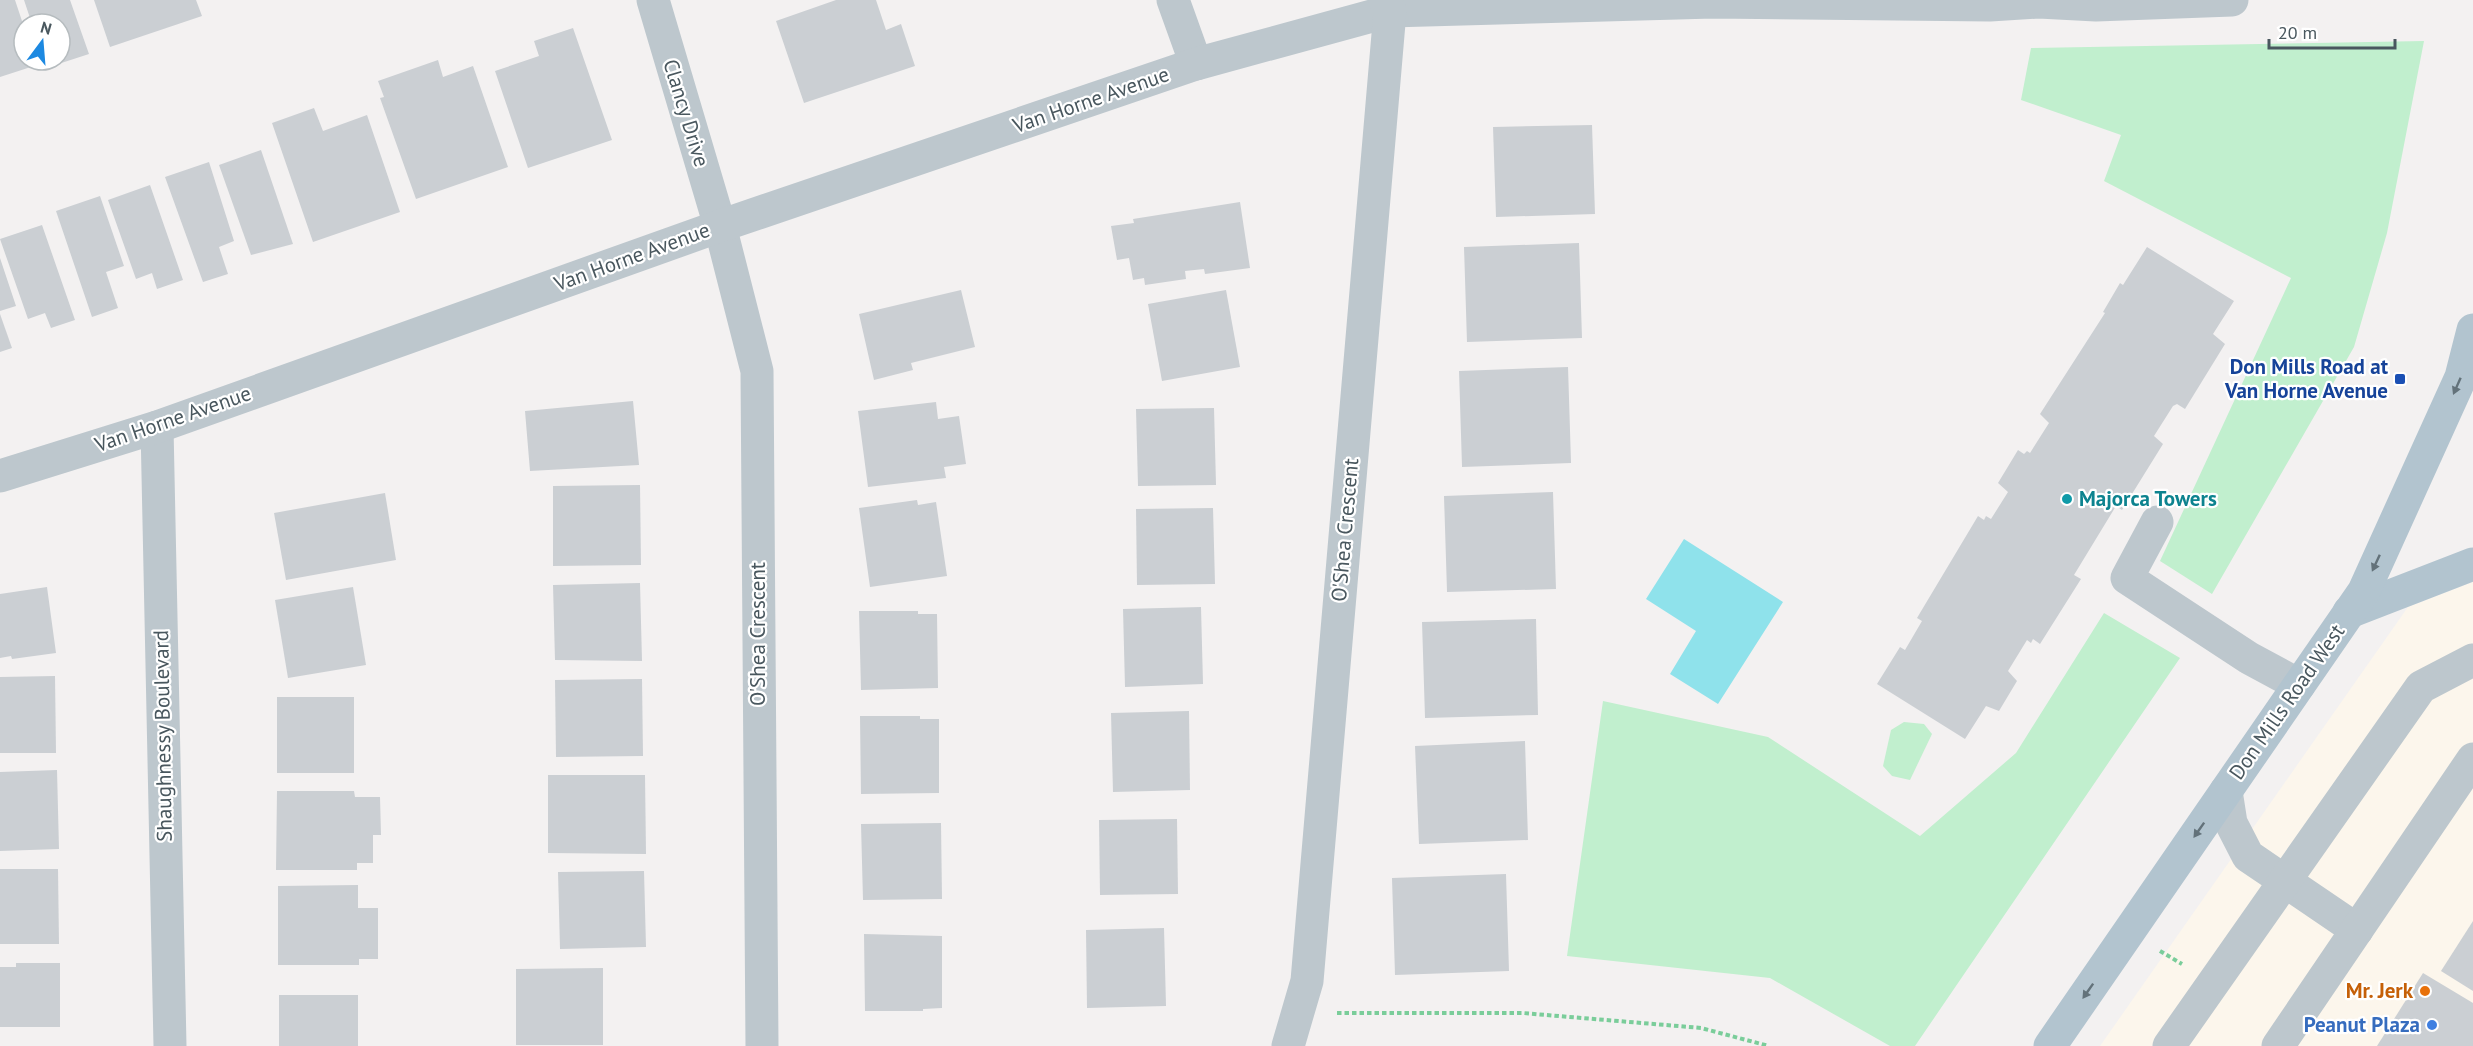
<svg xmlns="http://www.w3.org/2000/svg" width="2473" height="1046" font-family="'PT Sans',sans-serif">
<rect width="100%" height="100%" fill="#f3f1f1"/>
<!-- commercial -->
<polygon fill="#fcf6ec" points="2473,582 2473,1046 2100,1046 2408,607"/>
<!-- green -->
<g fill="#c1efce">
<polygon points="2424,41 2387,233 2354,347 2212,594 2160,561 2291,278 2104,181 2121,135 2021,100 2031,48"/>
<polygon points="2104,613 2180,658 1915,1046 1890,1046 1770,978 1567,956 1603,701 1768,737 1920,836 2016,753"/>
<polygon points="1904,722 1924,724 1932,734 1910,780 1892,776 1883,766 1891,730"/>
</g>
<!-- water -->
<polygon fill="#8fe2eb" points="1684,539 1783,602 1718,704 1670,674 1696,631 1646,599"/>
<!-- building -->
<g fill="#cbcfd3">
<polygon points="0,0 15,0 24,27 24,60 35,60 37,65 0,77"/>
<polygon points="24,0 70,0 89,54 46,68 44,60 60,60 60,24 32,24"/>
<polygon points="94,0 196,0 202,16 110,47"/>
<polygon points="836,0 876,0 886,30 901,24 915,66 804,103 776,21"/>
<polygon points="573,28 612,140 528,168 495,71 539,56 534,41"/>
<polygon points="438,60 443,77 473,66 508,167 416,199 380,98 384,97 378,81"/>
<polygon points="314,108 323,131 367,115 400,212 313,242 272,123"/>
<polygon points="1592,125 1595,214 1496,217 1493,127"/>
<polygon points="261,150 293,244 251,255 219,165"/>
<polygon points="209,162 234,241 219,247 228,274 203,282 165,177"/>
<polygon points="150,185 183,280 157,289 152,273 136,279 108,200"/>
<polygon points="100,196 124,266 106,272 118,308 92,317 56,211"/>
<polygon points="1240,202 1250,268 1205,274 1204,269 1185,271 1186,279 1145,285 1144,278 1133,280 1129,258 1117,260 1111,226 1134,223 1133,219"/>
<polygon points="42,225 75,320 51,328 45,313 28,319 0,239"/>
<polygon points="1579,243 1582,338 1467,342 1464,247"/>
<polygon points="2147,247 2234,301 2213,334 2225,344 2185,409 2177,404 2173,406 2154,436 2163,444 2122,510 2116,506 2074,575 2081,579 2040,644 2033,639 2031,643 2027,640 2008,671 2017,681 1999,711 1986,706 1965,739 1877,684 1900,647 1905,650 1922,621 1917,618 1978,516 1984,520 1986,516 1991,519 2008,492 1998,483 2018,450 2024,454 2027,451 2030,453 2049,423 2040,414 2105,313 2103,312 2120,283 2123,285"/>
<polygon points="0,258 16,306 0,311"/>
<polygon points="961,290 975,347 911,363 913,370 874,380 859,314"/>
<polygon points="1226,290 1240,367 1162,381 1148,304"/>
<polygon points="0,314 12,348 0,352"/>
<polygon points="1568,367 1571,463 1462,467 1459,371"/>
<polygon points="633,401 639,465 530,471 525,411"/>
<polygon points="936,402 938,419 959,416 966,464 944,467 946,478 868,487 858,411"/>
<polygon points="1214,408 1216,485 1138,486 1136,409"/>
<polygon points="640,485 641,565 553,566 553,486"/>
<polygon points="1553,492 1556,589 1447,592 1444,496"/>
<polygon points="385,493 396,560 286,580 274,513"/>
<polygon points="917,500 918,505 936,502 947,576 870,587 859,508"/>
<polygon points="1213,508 1215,584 1137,585 1136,509"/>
<polygon points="640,583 642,661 555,660 553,585"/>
<polygon points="47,587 56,653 12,659 11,656 0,658 0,594"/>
<polygon points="353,587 366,665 288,678 275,600"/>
<polygon points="1201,607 1203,684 1125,687 1123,609"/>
<polygon points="859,611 918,611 918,614 937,614 938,688 861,690"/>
<polygon points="1536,619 1538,715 1425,718 1422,622"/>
<polygon points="55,676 56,753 0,753 0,677"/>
<polygon points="642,679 643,756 556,757 555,680"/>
<rect x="277" y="697" width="77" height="76"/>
<polygon points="1189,711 1190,790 1113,792 1111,713"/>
<polygon points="860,716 920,716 920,719 939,719 939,793 861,794"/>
<polygon points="1525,741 1528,840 1419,844 1415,746"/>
<polygon points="57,770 59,849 0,851 0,772"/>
<polygon points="548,775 645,775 646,854 548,853"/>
<polygon points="277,791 354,791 355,797 380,797 381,835 373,835 373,863 357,863 357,870 276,870"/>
<polygon points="1177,819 1178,894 1100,895 1099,820"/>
<polygon points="941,823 942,899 863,900 861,824"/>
<polygon points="0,869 58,869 59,944 0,944"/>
<polygon points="644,871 646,947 560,949 558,872"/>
<polygon points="1506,874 1509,971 1395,975 1392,878"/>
<polygon points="358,885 358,908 378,908 378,959 359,959 359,965 278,965 278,886"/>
<polygon points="2473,921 2473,991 2441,971"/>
<polygon points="1164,928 1166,1006 1087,1008 1086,930"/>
<polygon points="864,934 942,936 942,1008 923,1009 923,1011 865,1011"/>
<polygon points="16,963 60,963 60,1027 0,1027 0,967 16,967"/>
<polygon points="603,968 603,1045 516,1045 516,969"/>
<polygon points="2423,973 2473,1003 2473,1046 2377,1046"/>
<rect x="279" y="995" width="79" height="51"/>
</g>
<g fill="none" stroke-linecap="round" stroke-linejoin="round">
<!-- path -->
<g stroke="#7acd9a" stroke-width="4" stroke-dasharray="4.5 3" stroke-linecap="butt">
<polyline points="2160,951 2182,964"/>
<polyline points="1337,1013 1523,1013 1701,1028 1769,1046"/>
</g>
<!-- minor -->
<g stroke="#bdc7cd" stroke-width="33">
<polyline points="653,0 720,226 757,371 762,1046"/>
<polyline points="1173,0 1196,64"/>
<polyline points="157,427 170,1046"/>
<polyline points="0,476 157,427 720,226 1196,64 1390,11 1713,2 1990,5 2039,2 2096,5 2232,0"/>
<polyline points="2157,522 2127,578 2249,658 2299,685"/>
<polyline points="2226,791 2231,823 2248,856 2357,930"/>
<polyline points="1288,1046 1307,981 1390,11 1385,0"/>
<polyline points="2169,1046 2421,687 2473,660"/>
<polyline points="2278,1046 2473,759"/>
</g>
<!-- major -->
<g stroke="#b2c4cf" stroke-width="33">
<polyline points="2349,612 2473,564"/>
<polyline points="2050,1046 2364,591 2461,377 2473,330"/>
</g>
</g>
<!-- one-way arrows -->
<defs><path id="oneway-solid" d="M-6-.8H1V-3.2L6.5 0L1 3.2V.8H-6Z" transform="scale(1.5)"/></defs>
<g fill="#63727a">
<use href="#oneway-solid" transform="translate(2457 386) rotate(114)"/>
<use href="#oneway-solid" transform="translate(2376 563) rotate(115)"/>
<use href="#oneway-solid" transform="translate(2199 830) rotate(125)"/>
<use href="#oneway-solid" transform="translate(2088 991) rotate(125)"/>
</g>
<!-- markers -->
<rect fill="#1a4fb4" stroke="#fff" stroke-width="2" x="2394" y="373" width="12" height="12" rx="3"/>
<circle fill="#0f9aa8" stroke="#fff" stroke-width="2" cx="2067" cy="499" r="6"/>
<circle fill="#e8710a" stroke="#fff" stroke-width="2" cx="2425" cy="991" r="6"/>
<circle fill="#3f7fe0" stroke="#fff" stroke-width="2" cx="2432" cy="1025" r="6"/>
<g text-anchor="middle" stroke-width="4.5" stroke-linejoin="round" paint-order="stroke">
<!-- street labels -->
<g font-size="21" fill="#49575e" stroke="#fff">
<text transform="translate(1091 100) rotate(-19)" y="7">Van Horne Avenue</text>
<text transform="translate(686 113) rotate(73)" y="7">Clancy Drive</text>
<text transform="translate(632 257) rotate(-20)" y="7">Van Horne Avenue</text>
<text transform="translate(173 419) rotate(-19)" y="7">Van Horne Avenue</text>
<text transform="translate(1345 530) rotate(-85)" y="7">O'Shea Crescent</text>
<text transform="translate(758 634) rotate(-90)" y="7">O'Shea Crescent</text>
<text transform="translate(2287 702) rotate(-55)" y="7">Don Mills Road West</text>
<text transform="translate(163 736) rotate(-91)" y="7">Shaughnessy Boulevard</text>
</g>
<!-- transit labels -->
<g font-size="21" font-weight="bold" fill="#164399" stroke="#fff" text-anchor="end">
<text x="2388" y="374">Don Mills Road at<tspan x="2388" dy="24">Van Horne Avenue</tspan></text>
</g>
<!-- culture labels -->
<g font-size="21" font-weight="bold" fill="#0d838f" stroke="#fff" text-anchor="start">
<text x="2079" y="506">Majorca Towers</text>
</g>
<!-- food labels -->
<g font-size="21" font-weight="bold" fill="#c56008" stroke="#fff" text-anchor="end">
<text x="2413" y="998">Mr. Jerk</text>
</g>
<!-- shop labels -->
<g font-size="21" font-weight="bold" fill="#366cbe" stroke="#fff" text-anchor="end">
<text x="2420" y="1032">Peanut Plaza</text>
</g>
</g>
<!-- north arrow -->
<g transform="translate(42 42) rotate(16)"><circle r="28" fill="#ffffff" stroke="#b6bcbf" stroke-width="1.5"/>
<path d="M0-4.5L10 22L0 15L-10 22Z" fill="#1d89e1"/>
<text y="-9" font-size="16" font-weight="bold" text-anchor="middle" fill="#49575e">N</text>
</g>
<!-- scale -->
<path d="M2269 39v9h126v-9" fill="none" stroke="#49575e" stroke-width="3"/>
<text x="2278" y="39" font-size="18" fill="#49575e" stroke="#ffffff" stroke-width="4.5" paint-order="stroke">20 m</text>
</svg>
